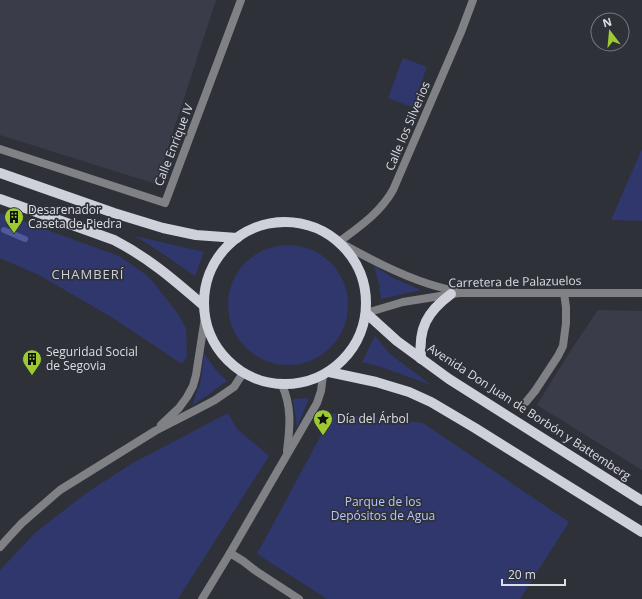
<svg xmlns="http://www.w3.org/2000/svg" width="642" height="599" font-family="'Open Sans',sans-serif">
<rect width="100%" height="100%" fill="#2f3139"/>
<!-- built -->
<g fill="#3a3d49">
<polygon points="0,0 216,0 156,184 0,135"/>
<polygon points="598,310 642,311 642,470 537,405 571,350"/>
</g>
<!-- green -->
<g fill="#30376c">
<polygon points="403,58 427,67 412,107 388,98"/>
<polygon points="642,149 642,221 611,220"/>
<polygon points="0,213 119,256 148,276 176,311 186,328 187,355 182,364 113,318 41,276 0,258"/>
<polygon points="135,236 204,252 195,276 166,256"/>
<circle cx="288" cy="305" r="60"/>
<polygon points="374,266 395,279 421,290 381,299 379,284"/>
<polygon points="375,336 390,354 431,385 381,367 362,362"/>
<polygon points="204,353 215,369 227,381 192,406 201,381"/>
<polygon points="309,398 297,428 293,399"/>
<polygon points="228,413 237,429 269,456 178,599 0,599 0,570 35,533 85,494 131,464"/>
<polygon points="333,413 423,423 569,522 520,599 327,599 257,554"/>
</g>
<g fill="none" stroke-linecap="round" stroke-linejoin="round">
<!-- stream -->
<polyline stroke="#4f599c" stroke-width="6" points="4,230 25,239"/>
<!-- pedestrian -->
<polyline stroke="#808185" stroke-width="8" points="526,402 535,391"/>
<!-- minor -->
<g stroke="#808185" stroke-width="8">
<polyline points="0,149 165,203 241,0"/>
<path d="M339 242C359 227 380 213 393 190L461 32 473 0"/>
<path d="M282 385C292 407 290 427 287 451"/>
<polyline points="535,391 558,356 563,346 566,323 566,307 564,293"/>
<polyline points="230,553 243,561 256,571 299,599"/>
<polyline points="202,599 230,553 317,403 321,391 323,375"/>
</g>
<!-- tertiary -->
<g stroke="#808185" stroke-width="8">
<path d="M339 242C368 258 398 274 429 284 438 287 448 289 457 292"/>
<polyline points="366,313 403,302 459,293 642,293"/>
<polyline points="161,425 179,408 187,397 193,386 196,375 205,317"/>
<polyline points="0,547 8,538 22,523 60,490 155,431 196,410 215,400 234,387 243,373"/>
</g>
<!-- primary -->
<g stroke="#cfd1da" stroke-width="10">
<polyline points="0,173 114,213 163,228 196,235 237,238"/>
<path d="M0 199 114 240C149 258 174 280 203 305"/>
<circle cx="285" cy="303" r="81"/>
<polyline points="366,313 397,341 449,379 642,501"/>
<path d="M421 359C418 328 427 312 451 294"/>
<polyline points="329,372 376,382 409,392 431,402 475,428 642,532"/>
</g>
</g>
<!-- icons -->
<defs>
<g id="building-pin" transform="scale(1)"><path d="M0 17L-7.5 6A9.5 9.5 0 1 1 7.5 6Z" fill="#9dca30" stroke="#2f3139"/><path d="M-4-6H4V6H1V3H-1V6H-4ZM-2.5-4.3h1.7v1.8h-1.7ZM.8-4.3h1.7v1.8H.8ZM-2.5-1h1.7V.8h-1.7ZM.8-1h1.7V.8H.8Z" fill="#111"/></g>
<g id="sight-pin" transform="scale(1)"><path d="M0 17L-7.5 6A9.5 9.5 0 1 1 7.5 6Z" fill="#9dca30" stroke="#2f3139"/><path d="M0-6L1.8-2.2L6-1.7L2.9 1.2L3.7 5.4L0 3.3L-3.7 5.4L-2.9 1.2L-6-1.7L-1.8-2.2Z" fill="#111"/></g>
</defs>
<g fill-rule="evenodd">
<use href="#building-pin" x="14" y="217"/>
<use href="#building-pin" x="32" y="359"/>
<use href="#sight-pin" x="323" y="419"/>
</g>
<g text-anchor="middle" stroke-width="3.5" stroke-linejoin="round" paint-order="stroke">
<!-- street labels -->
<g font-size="12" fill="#dedfe5" stroke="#2f3139">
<text transform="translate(408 126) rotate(-67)" y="4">Calle los Silverios</text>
<text transform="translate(174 145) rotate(-69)" y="4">Calle Enrique IV</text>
<text transform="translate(515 282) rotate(-1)" y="4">Carretera de Palazuelos</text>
<text transform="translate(529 412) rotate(33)" y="4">Avenida Don Juan de Borbón y Battemberg</text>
</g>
<!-- poi labels -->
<g font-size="12" fill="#dedfe5" stroke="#2f3139" text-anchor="start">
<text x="28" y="214">Desarenador<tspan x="28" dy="14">Caseta de Piedra</tspan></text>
<text x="46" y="356">Seguridad Social<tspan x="46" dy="14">de Segovia</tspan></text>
<text x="337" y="423">Día del Árbol</text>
</g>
<!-- park labels -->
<g font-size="12" fill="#b8c5fe" stroke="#2f3139">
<text x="383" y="506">Parque de los<tspan x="383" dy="14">Depósitos de Agua</tspan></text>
</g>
<!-- neighbourhood labels -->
<g font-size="13" letter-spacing="1" fill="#ccced8" stroke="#2f3139">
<text x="88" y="279">CHAMBERÍ</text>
</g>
</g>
<!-- north arrow -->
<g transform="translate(610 32) rotate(344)"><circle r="19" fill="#2f3139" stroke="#75777e"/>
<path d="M0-3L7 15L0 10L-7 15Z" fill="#9dca30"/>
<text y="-6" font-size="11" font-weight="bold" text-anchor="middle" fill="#dedfe5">N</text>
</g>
<!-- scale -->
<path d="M502 579v6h63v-6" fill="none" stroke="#dedfe5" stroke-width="2"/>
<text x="508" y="579" font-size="12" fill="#dedfe5" stroke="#2f3139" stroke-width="3" paint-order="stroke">20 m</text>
</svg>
